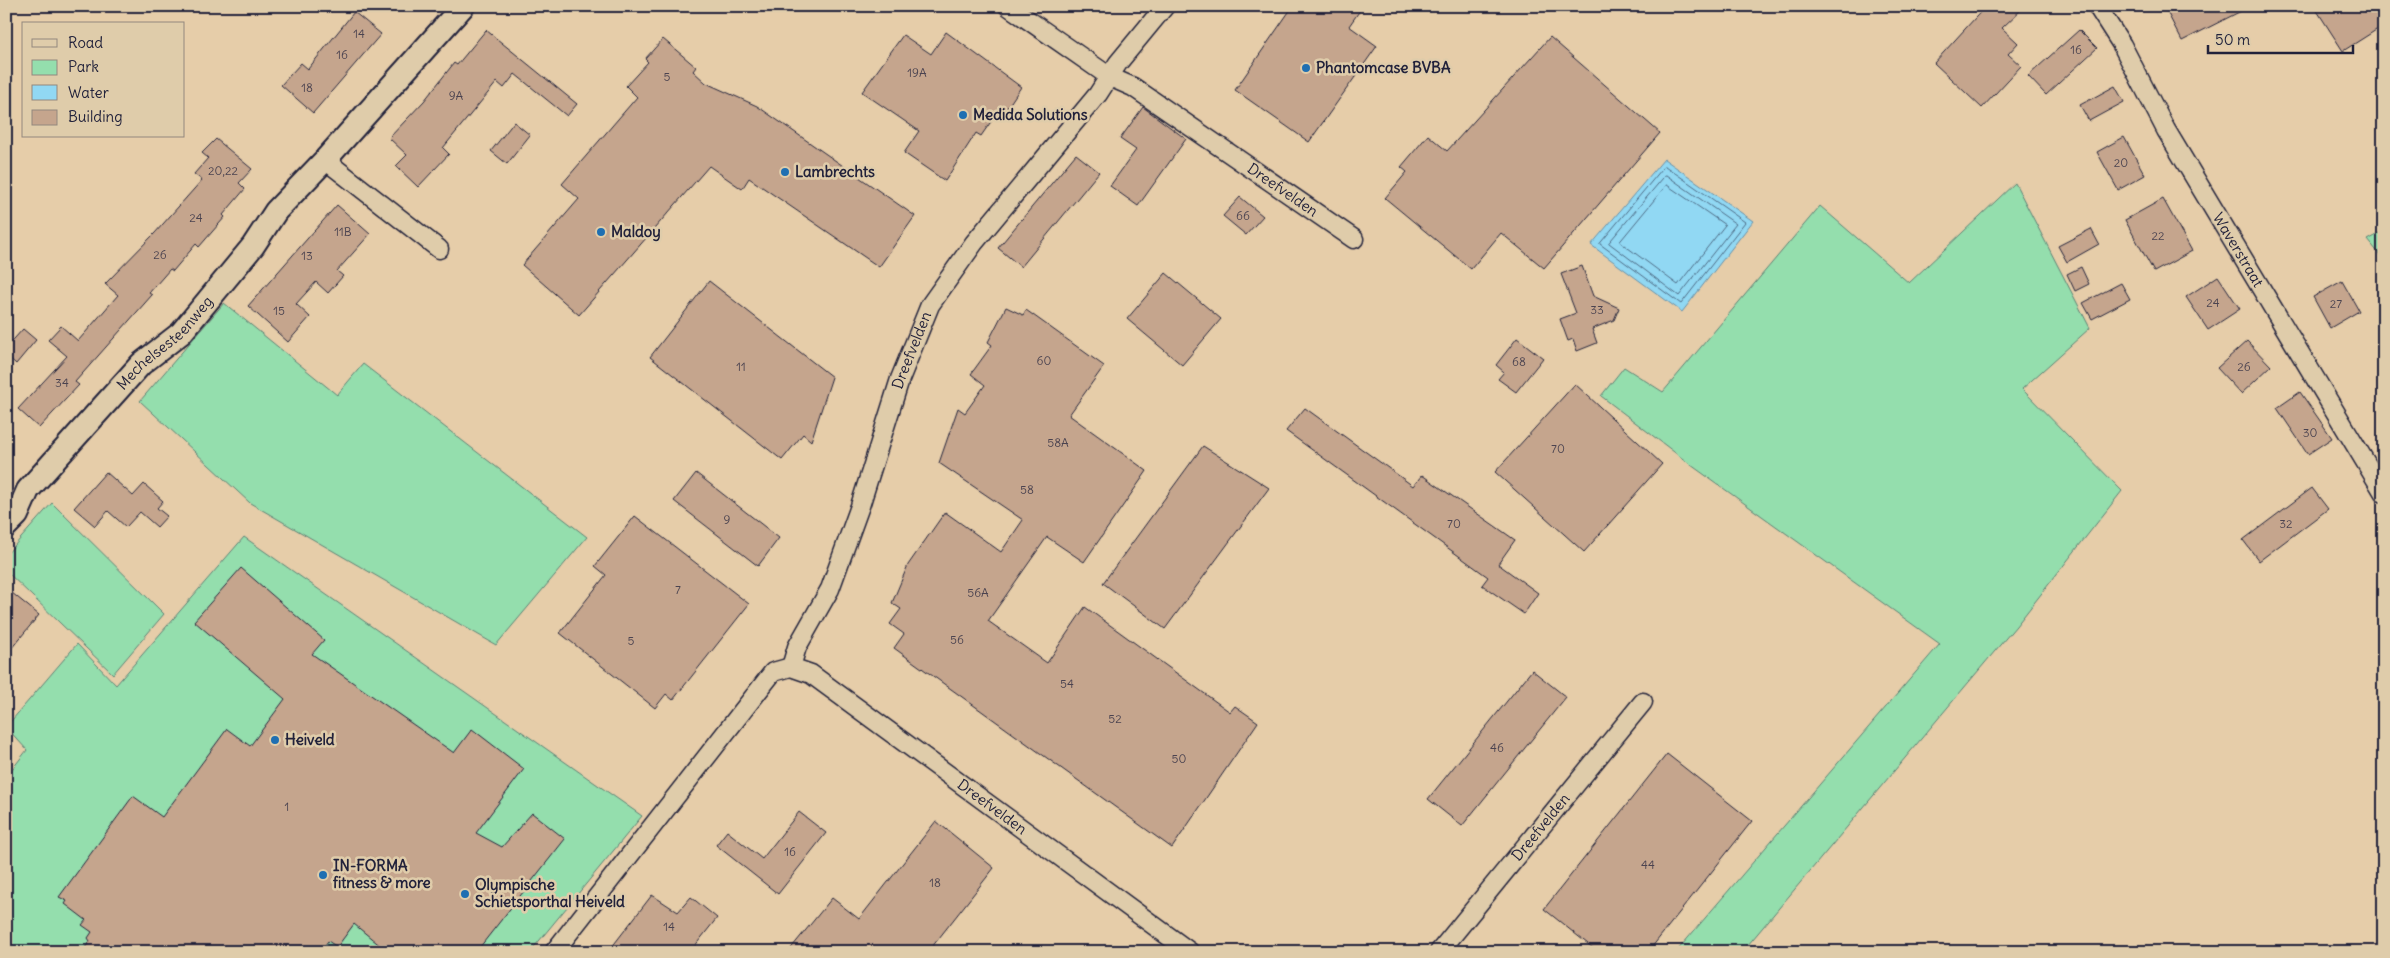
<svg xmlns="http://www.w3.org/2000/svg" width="2390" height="958" font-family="Delius,sans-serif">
<rect width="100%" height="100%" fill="#e6cda9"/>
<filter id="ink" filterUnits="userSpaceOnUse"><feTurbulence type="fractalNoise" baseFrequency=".02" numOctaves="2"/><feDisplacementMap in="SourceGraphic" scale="10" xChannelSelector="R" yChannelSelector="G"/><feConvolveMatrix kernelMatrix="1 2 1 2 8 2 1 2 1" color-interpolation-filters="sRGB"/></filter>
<g filter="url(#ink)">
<!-- green -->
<g fill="#94dead" stroke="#5b8074">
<polygon points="2015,183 2090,328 2022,389 2122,491 2016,626 1742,952 1676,952 1940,644 1691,465 1601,396 1624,367 1663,392 1820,206 1909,283"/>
<polygon points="2384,231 2384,260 2368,240"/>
<polygon points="224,303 337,395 363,364 587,537 496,645 250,503 140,401"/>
<polygon points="52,503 164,614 113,674 6,571 6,555"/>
<polygon points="244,537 642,816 530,952 6,952 6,777 27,750 6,727 77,644 116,685"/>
</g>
<!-- water -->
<polygon fill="#91d8f3" stroke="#658fa9" points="1664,159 1753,221 1682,312 1591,245"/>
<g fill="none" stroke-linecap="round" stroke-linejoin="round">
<!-- shore -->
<g stroke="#4e6b85" stroke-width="1">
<polygon points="1665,166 1745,222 1681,304 1600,244"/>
<polygon points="1666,175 1736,224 1679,296 1609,243"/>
<polygon points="1667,185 1725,225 1678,285 1620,242"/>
</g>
</g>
<!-- building -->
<g fill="#c5a58d" stroke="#22223b">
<polygon points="1293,6 1363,6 1349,26 1377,46 1309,142 1235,90"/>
<polygon points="1986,6 2025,6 2002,28 2018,43 2008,54 2021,66 1982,108 1934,63"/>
<polygon points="2164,6 2251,6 2182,41"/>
<polygon points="2314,6 2384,6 2384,25 2343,51"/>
<polygon points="354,12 381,34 313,113 281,85 301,63 308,69"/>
<polygon points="486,30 577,104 567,116 515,74 504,88 497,82 443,148 449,154 418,187 396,166 407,155 389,138 424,101 454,63 457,65"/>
<polygon points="2079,30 2097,48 2046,95 2028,76"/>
<polygon points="946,32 1021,87 1001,117 997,113 981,136 976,133 945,181 904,153 919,131 862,92 903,35 931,54"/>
<polygon points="1550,37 1660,133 1544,268 1501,233 1471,269 1385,198 1407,172 1401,167 1428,135 1447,151"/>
<polygon points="663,39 696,67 693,71 706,83 757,106 915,216 879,267 749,178 742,189 709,166 579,315 522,265 579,199 562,184 637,97 626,86 648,62 645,59"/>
<polygon points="2115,86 2124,102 2089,121 2080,105"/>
<polygon points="1143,107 1186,139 1138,206 1110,186 1136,150 1120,139"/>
<polygon points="514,122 530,135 507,164 491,151"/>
<polygon points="2124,137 2145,175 2118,190 2097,152"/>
<polygon points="216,139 252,169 239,183 245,189 223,215 225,217 199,247 196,244 173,271 170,269 149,293 152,295 75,382 79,385 39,428 18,409 67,356 48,340 61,326 78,341 118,295 105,284 155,233 202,180 194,174 208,158 202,153"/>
<polygon points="1076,154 1099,172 1021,267 998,248"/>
<polygon points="1240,197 1263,216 1246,235 1223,216"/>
<polygon points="2163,199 2192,251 2154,272 2125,220"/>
<polygon points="337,205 370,234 337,271 343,276 328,293 316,282 296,304 310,317 288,342 248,306"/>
<polygon points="2091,229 2099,244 2067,262 2058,246"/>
<polygon points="1582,266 1593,296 1619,308 1614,320 1592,329 1597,343 1577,351 1573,339 1568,341 1560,319 1576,313 1561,274"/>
<polygon points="2081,267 2089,284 2075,291 2067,274"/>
<polygon points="1166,273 1221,319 1182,365 1127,319"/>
<polygon points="2218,276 2240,309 2208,330 2186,297"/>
<polygon points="709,281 832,377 811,441 803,434 782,460 650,357"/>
<polygon points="2342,281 2359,311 2330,328 2313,297"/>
<polygon points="2121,283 2130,299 2092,319 2083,303"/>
<polygon points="1006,307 1023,315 1026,310 1104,366 1069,415 1147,471 1084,562 1047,537 988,621 1047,663 1085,607 1230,712 1235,706 1258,722 1172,848 894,648 904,634 890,624 901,609 892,603 908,565 945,512 1001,552 1023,520 939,463 958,408 965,413 985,385 971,374 992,345 988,342"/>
<polygon points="23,329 36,340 16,364 6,355 6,348"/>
<polygon points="1517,338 1543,358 1516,392 1498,379 1504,372 1496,365"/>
<polygon points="2247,341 2271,366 2241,394 2217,368"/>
<polygon points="1575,384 1662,464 1584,552 1495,472"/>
<polygon points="2300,392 2332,438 2308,454 2277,408"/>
<polygon points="1305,408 1413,486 1422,475 1515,540 1498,564 1538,593 1524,614 1482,585 1488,577 1286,431"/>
<polygon points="1203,446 1269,488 1165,629 1103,583"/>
<polygon points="106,472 133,496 144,484 163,501 157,508 167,516 157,527 140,512 126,527 108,511 95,526 74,508"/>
<polygon points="696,473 779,538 758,566 674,501"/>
<polygon points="2312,488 2328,509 2259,561 2243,540"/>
<polygon points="635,516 749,604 673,700 666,694 655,708 560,633 606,575 595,566"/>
<polygon points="241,568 324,640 312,654 454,753 472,729 524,769 476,833 502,847 532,813 565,839 476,952 388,952 354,924 337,947 328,941 320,952 82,952 90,941 88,938 92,932 82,925 86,920 65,904 67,901 59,897 133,796 162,817 227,729 250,746 285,699 194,621"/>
<polygon points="6,588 39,615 6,655"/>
<polygon points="1532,670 1566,697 1462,826 1428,799"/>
<polygon points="1667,754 1752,821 1648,952 1598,952 1544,909"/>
<polygon points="799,812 826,833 778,894 716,845 727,831 762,859"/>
<polygon points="936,821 994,868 928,952 788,952 832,898 859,919"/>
<polygon points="652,895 678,912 691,897 717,918 690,952 608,952"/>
</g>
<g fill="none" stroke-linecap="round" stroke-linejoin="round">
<!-- minor casing -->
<g stroke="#22223b" stroke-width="21">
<g id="minor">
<path id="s1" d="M1008 6 1110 77 1133 87 1354 239"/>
<path id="s2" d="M2097 6 2122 45 2166 130 2384 493"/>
<polyline points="325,160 439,249"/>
<path id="s3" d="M791 667 797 647 830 589 860 506 900 379 930 305 974 243 1098 94 1118 63 1165 6"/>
<path id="s4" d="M554 952 773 672 791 667 811 674 1190 952"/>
<path id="s5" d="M1439 952 1643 702"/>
</g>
</g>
<!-- tertiary casing -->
<g stroke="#22223b" stroke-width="26">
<g id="tertiary">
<path id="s6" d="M6 526 17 515 28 490 141 364 181 333 253 246 276 211 325 160 463 6"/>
</g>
</g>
<!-- minor -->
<use href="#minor" stroke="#dfccaa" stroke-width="18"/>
<!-- tertiary -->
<use href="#tertiary" stroke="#dfccaa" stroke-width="22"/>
</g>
</g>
<!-- markers -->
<g fill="#1f6fb2" stroke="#dfccaa" stroke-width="2">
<circle cx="1306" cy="68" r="5"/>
<circle cx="963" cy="115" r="5"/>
<circle cx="785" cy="172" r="5"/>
<circle cx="601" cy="232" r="5"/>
<circle cx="275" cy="740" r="5"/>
<circle cx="323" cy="875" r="5"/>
<circle cx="465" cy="894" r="5"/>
</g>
<g text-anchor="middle" stroke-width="5" stroke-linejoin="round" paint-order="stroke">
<!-- number labels -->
<g font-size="12" fill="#4b4350">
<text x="359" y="38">14</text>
<text x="2076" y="54">16</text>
<text x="342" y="59">16</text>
<text x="917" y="77">19A</text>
<text x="667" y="81">5</text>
<text x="307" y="92">18</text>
<text x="456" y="100">9A</text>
<text x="2121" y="167">20</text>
<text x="223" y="175">20,22</text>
<text x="1243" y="220">66</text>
<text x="196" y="222">24</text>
<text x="343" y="236">11B</text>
<text x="2158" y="240">22</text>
<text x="160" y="259">26</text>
<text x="307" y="260">13</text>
<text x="2213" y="307">24</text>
<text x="2336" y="308">27</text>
<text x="1597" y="314">33</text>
<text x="279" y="315">15</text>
<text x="1044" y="365">60</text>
<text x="1519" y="366">68</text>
<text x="741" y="371">11</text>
<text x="2244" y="371">26</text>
<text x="62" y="387">34</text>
<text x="2310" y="437">30</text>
<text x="1058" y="447">58A</text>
<text x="1558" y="453">70</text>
<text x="1027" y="494">58</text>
<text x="727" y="524">9</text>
<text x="1454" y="528">70</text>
<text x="2286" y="528">32</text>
<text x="678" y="594">7</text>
<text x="978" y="597">56A</text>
<text x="957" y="644">56</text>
<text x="631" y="645">5</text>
<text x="1067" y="688">54</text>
<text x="1115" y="723">52</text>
<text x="1497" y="752">46</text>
<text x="1179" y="763">50</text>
<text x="287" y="811">1</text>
<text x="790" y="856">16</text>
<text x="1648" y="869">44</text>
<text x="935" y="887">18</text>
<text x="669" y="931">14</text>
</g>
<!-- poi labels -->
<g font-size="15" font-weight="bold" fill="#22223b" stroke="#dfccaa" text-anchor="start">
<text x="1316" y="73">Phantomcase BVBA</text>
<text x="973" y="120">Medida Solutions</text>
<text x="795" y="177">Lambrechts</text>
<text x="611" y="237">Maldoy</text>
<text x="285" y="745">Heiveld</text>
<text x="333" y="871">IN-FORMA<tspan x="333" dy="17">fitness &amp; more</tspan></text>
<text x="475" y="890">Olympische<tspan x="475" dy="17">Schietsporthal Heiveld</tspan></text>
</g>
<!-- street labels -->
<g font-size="15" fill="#22223b" stroke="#dfccaa">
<text dy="5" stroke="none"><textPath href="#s1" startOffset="331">Dreefvelden</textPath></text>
<text dy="5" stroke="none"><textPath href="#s2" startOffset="282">Waverstraat</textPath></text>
<text dy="5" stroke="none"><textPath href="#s6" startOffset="244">Mechelsesteenweg</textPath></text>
<text dy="5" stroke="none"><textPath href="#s3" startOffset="340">Dreefvelden</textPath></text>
<text dy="5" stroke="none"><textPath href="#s4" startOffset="620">Dreefvelden</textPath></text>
<text dy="5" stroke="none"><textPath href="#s5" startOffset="161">Dreefvelden</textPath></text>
</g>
</g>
<!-- margin -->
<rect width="2390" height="958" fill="none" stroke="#dfccaa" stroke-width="25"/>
<rect x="12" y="12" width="2365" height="933" fill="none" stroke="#22223b" stroke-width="2" filter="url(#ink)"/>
<!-- legend -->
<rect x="22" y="22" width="162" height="115" fill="#dfccaa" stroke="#93887e"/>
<rect x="32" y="39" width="25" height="8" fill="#dfccaa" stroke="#93887e"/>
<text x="68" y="48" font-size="15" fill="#22223b">Road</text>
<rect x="32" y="60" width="25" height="15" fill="#94dead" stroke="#93887e"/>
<text x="68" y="72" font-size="15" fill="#22223b">Park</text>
<rect x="32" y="85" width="25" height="15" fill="#91d8f3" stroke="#93887e"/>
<text x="68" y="98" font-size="15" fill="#22223b">Water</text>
<rect x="32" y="110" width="25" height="15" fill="#c5a58d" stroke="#93887e"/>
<text x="68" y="122" font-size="15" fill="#22223b">Building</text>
<!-- scale -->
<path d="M2208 45v8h145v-8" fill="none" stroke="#22223b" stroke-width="2.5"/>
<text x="2215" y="45" font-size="15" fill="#22223b" stroke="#dfccaa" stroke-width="4" paint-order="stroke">50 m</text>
</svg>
